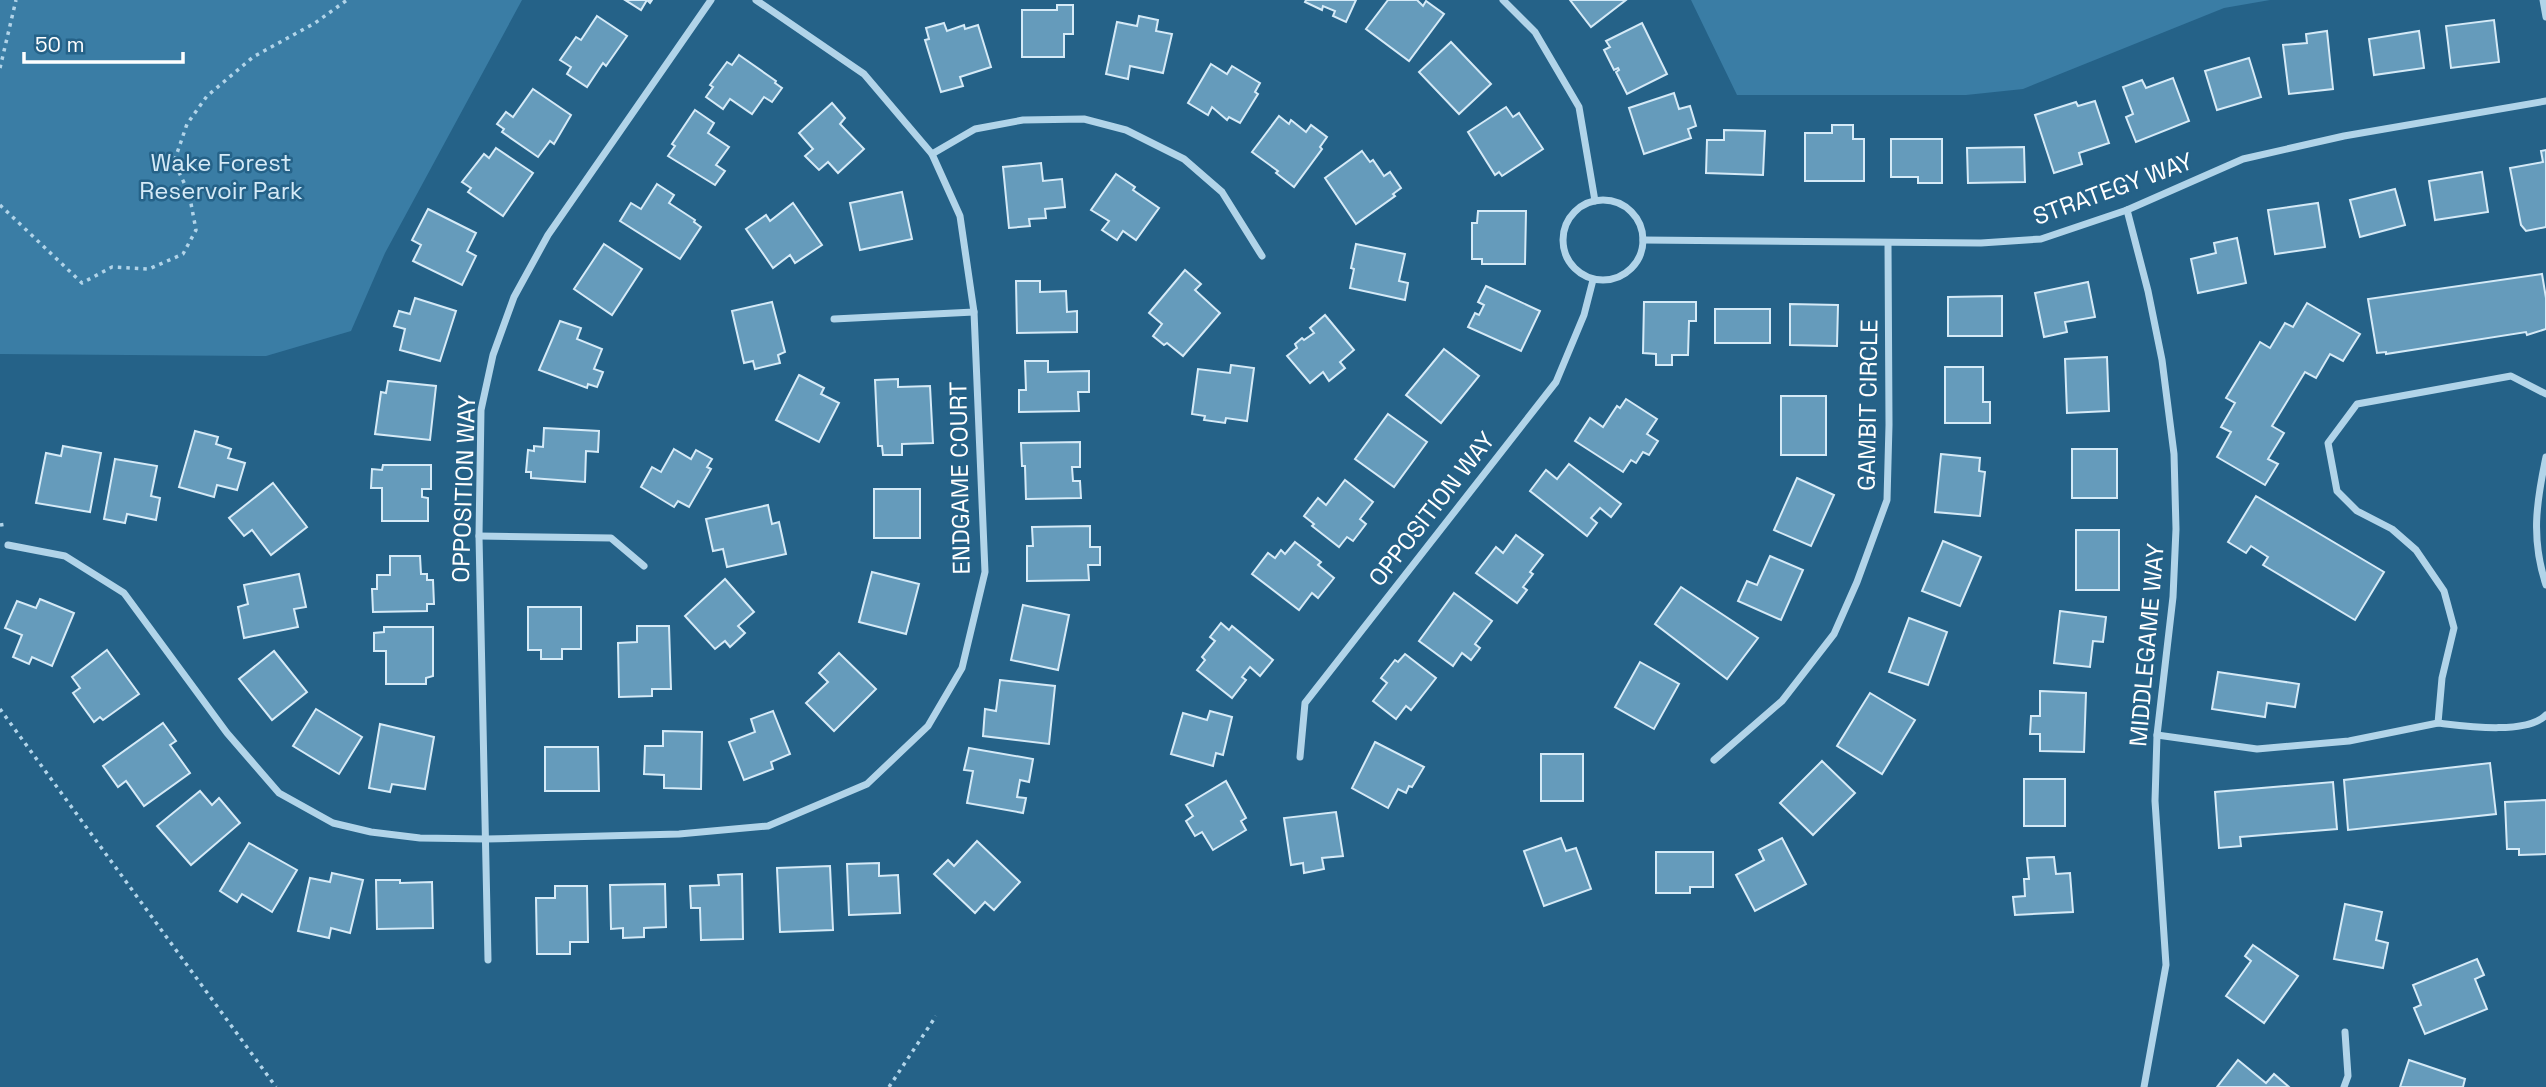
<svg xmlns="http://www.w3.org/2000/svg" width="2546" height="1087" font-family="'Space Grotesk',sans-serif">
<rect width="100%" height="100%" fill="#256288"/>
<!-- green -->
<g fill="#3a7da5">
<polygon points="0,0 522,0 385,253 351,331 266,356 0,354"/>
<polygon points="1691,0 2270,0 2224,8 2023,89 1966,95 1737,95"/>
</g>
<!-- building -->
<g fill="#659bbb" stroke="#d5eaf7" stroke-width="2">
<polygon points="625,0 652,0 650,3 647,0 641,10"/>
<polygon points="1306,0 1356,0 1346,22 1333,16 1335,11 1323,6 1322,10 1305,2"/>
<polygon points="1388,0 1417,0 1423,6 1426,1 1444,14 1409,61 1366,29"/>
<polygon points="1570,0 1626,0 1591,27"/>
<polygon points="1057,5 1073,5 1073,34 1064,34 1064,57 1022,57 1022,10 1057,10"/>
<polygon points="597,16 627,36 606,66 603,63 587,87 567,74 571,67 560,60 576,37 581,40"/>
<polygon points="1139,16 1158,20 1156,31 1172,34 1163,73 1130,66 1128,79 1106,74 1117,22 1137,26"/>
<polygon points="2494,20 2499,62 2451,68 2446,26"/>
<polygon points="944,23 947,31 964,25 965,29 978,25 991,67 960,77 963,86 941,92 925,40 929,39 926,28"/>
<polygon points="1642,23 1667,74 1627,94 1616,72 1619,70 1618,68 1614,70 1604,50 1610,47 1606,41"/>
<polygon points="2327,31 2333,89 2289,94 2283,45 2307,43 2306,34"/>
<polygon points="2419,31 2424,68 2374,75 2369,39"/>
<polygon points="1451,42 1491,84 1459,114 1419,72"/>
<polygon points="739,55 776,81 775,83 782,88 772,102 764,97 752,114 730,99 723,109 706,97 713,87 710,85 727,62 732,65"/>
<polygon points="2249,58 2261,97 2217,110 2205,71"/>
<polygon points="1211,64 1227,74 1232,66 1260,83 1255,92 1258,94 1240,123 1229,117 1227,120 1212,107 1208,115 1188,103"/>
<polygon points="2173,78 2189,121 2136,142 2126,117 2133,114 2123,87 2142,80 2146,88"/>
<polygon points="533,89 571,115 554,144 550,141 538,157 502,132 504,129 497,124 506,112 513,117"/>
<polygon points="1674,93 1679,109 1690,106 1696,126 1688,129 1691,138 1644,154 1629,108"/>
<polygon points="2095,101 2109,143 2079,153 2082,164 2054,173 2035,115 2076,102 2078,106"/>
<polygon points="832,103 845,118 840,124 864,149 838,173 828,162 819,170 805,156 813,149 799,133"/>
<polygon points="1506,107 1513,117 1519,113 1543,149 1502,176 1499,172 1495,175 1468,132"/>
<polygon points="695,110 714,123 708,133 729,147 716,165 725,171 715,185 668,156 675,146 672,144"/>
<polygon points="1279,116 1289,124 1291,120 1306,132 1311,125 1327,137 1320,147 1322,149 1294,187 1276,173 1278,171 1252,152"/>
<polygon points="1832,125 1853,125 1853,139 1864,139 1864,181 1805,181 1805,133 1832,133"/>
<polygon points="1724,130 1765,131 1763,175 1706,173 1707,140 1724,140"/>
<polygon points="1891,139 1942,139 1942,183 1918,183 1918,177 1891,177"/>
<polygon points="2024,147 2025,182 1968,183 1967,148"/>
<polygon points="496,148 533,173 503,216 468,192 471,188 462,182 484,154 489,158"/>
<polygon points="2546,150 2546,227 2526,231 2521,225 2510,168 2543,162 2541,151"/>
<polygon points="1362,151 1370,162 1373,160 1384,176 1390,172 1401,188 1393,194 1395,196 1356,224 1325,178"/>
<polygon points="1041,163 1043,181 1062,179 1065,207 1045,209 1046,218 1029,219 1030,226 1009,228 1003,167"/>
<polygon points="2482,172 2488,212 2435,220 2429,181"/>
<polygon points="1116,174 1135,187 1133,190 1159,208 1136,240 1123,231 1117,240 1102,230 1109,221 1091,210"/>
<polygon points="657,184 674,195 669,203 695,220 694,222 701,227 680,259 620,221 631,203 641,209"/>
<polygon points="2395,189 2405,225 2360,237 2350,200"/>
<polygon points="902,192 912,239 860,250 850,203"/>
<polygon points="793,203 822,245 795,263 790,255 773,268 746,229 766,215 770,221"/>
<polygon points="2318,203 2325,247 2275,254 2268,210"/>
<polygon points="428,209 476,233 467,251 476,256 462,285 413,261 421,245 412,240"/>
<polygon points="1478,211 1526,211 1525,264 1482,264 1482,259 1472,259 1472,223 1477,223"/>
<polygon points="2237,238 2246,283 2198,293 2191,259 2216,253 2214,243"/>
<polygon points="604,244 642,269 612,315 574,289"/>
<polygon points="1356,244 1405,254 1399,281 1408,283 1405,300 1350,288 1354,269 1351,268"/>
<polygon points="1185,270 1201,284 1195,290 1220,313 1183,356 1167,343 1164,345 1153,336 1162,324 1149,313"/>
<polygon points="2542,274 2546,298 2546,329 2527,335 2526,332 2386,354 2386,352 2377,353 2368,299"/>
<polygon points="1016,281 1040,281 1040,292 1066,291 1067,312 1077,311 1077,332 1017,333"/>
<polygon points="2088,282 2095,317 2065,322 2067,332 2044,337 2035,293"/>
<polygon points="1486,286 1540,311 1521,351 1468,327 1475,313 1479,315 1484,305 1478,302"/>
<polygon points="2002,296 2002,336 1948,336 1948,297"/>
<polygon points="415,298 456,311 440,361 400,350 405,329 394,326 399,311 410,314"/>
<polygon points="772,302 785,352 778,355 780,363 755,369 753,361 744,363 732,311"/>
<polygon points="1644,302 1696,302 1696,321 1689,321 1688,355 1672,355 1672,365 1656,365 1656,354 1643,353"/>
<polygon points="2307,303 2360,334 2343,361 2330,354 2316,378 2305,372 2272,426 2284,433 2268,459 2278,464 2265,485 2217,457 2231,432 2221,427 2235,403 2226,398 2260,342 2270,348 2285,323 2293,327"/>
<polygon points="1790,304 1838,305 1837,346 1790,345"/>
<rect x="1715" y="309" width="55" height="34"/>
<polygon points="1325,315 1354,350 1340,362 1345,368 1329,381 1323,372 1310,383 1287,356 1297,348 1295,344 1302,338 1304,340 1314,333 1310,328"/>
<polygon points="560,321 581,328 577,339 602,349 594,369 603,372 597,387 588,384 587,388 539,370"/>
<polygon points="1444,349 1479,376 1441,423 1406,395"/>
<polygon points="2107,357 2109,411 2067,413 2065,359"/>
<polygon points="1025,361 1048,361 1048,372 1089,371 1089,392 1078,392 1079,411 1019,412 1019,390 1026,390"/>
<polygon points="1231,365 1254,368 1247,421 1226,418 1225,423 1204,420 1205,416 1192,414 1198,369 1230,373"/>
<polygon points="1945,367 1983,367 1983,402 1990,402 1990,423 1945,423"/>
<polygon points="799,375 824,388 821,394 839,403 819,442 776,420"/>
<polygon points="898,379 898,387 930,386 933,443 902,444 902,455 883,455 882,446 878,446 875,380"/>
<polygon points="388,381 436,386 430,440 375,434 381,392 386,393"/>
<rect x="1781" y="396" width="45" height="59"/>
<polygon points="1626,399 1657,419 1647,434 1658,441 1649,455 1643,452 1636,463 1631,460 1623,472 1575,441 1590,418 1603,427 1617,406 1620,408"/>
<polygon points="1388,414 1427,442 1394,487 1355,459"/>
<polygon points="544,428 599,431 598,452 586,451 585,482 531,478 531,472 526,472 528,450 534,451 534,446 543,447"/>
<polygon points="195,431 218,437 216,444 231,449 228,458 245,463 237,490 217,485 214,497 179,487"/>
<polygon points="1080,442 1080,467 1072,467 1073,481 1080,481 1081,498 1026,499 1025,466 1022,466 1021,443"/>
<polygon points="63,446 101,453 90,512 36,503 46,453 61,456"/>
<polygon points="674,449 691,459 696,450 712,459 707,467 711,469 689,507 678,501 674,507 641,487 652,467 661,472"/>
<rect x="2072" y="449" width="45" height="49"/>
<polygon points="1941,454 1980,458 1979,471 1985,472 1980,516 1935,512"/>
<polygon points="115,459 157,466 151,496 160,498 156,520 127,514 125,523 104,519"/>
<polygon points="1569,464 1621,504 1611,517 1600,508 1591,518 1597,523 1587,536 1530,491 1546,470 1557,479"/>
<polygon points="383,465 431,465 431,489 422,489 422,497 428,498 428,521 382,521 382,488 371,488 372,469 382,470"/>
<polygon points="1797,478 1834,495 1811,546 1774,530"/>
<polygon points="1345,480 1373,502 1360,519 1366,524 1353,541 1347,537 1339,547 1312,526 1314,524 1304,516 1318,498 1326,505"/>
<polygon points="273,483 307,527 271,555 252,530 244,536 229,518"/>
<rect x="874" y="489" width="46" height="49"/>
<polygon points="2256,496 2384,572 2355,620 2263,565 2268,557 2251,546 2246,553 2228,542"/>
<polygon points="768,505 772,524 779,522 786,554 727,567 723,549 713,551 706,519"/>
<polygon points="1090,526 1090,547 1100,547 1100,565 1088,565 1089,580 1027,581 1027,546 1033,546 1032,527"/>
<rect x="2076" y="530" width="43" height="60"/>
<polygon points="1516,535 1543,555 1530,572 1533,574 1523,587 1527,590 1517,603 1476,573 1496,547 1503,553"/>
<polygon points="1943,541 1981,557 1960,606 1922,591"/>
<polygon points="1295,542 1321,562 1318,565 1334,578 1318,598 1312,593 1299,610 1252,574 1268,553 1275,558 1281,550 1285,554"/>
<polygon points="390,556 420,556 421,574 427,574 427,580 433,580 434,604 427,604 427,611 373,612 372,589 377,589 377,575 390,575"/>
<polygon points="1770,556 1803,570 1781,620 1738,601 1747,581 1757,585"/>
<polygon points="872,572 919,584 906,634 859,622"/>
<polygon points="299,574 306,607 294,609 298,627 244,638 238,607 248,604 244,585"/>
<polygon points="725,579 754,612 738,626 745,633 730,647 725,641 715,649 685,616"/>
<polygon points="1681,587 1758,638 1727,679 1655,624"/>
<polygon points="1454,593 1492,621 1475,644 1480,648 1471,660 1462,653 1453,666 1419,641"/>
<polygon points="40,599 74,613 52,666 32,657 29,664 13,657 22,635 5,628 17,601 36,608"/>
<polygon points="1023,605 1069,615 1058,670 1011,660"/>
<polygon points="528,607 581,607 581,649 562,649 562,659 541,659 541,650 528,650"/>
<polygon points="2060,611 2106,617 2103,642 2093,641 2090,667 2054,663"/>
<polygon points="1909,618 1947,632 1928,685 1889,672"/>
<polygon points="1221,623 1229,630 1232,626 1273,660 1260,676 1250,667 1242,677 1246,680 1232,698 1197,670 1205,660 1202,657 1215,641 1210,637"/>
<polygon points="637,626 669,626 671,689 652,689 652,696 619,697 618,643 637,642"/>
<polygon points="384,627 433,627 433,676 426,678 426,684 386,684 386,651 374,651 374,633 384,632"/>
<polygon points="107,650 139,694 103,720 100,717 94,722 73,693 80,688 72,677"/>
<polygon points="274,651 307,692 272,720 239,679"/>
<polygon points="839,653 876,689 834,731 806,703 828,682 819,673"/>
<polygon points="1405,654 1436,678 1411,710 1406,706 1396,719 1373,701 1387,683 1381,678 1395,660 1398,662"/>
<polygon points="1640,662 1679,684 1654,729 1615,707"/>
<polygon points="2218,672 2299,684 2295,707 2267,703 2265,717 2212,709"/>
<polygon points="1000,680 1055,686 1049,744 983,736 985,709 996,711"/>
<polygon points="2040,691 2086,693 2084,752 2040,751 2040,734 2030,734 2031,716 2040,716"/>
<polygon points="1870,693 1915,720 1882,774 1837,746"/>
<polygon points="316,709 362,737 339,774 293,746"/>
<polygon points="773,711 790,754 771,762 773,769 744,780 729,742 755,732 751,719"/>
<polygon points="1210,711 1232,717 1223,755 1216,753 1213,766 1171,754 1183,713 1207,720"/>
<polygon points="163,723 176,741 170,745 190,773 144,806 126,781 118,787 103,766"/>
<polygon points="380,724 434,737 425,789 392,784 390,792 369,788"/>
<polygon points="663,731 702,732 701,789 664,788 664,775 644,774 645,746 663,746"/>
<polygon points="1375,742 1424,767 1412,787 1409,786 1406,793 1398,789 1388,808 1352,788"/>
<polygon points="545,747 598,747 599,791 545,791"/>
<polygon points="969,748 1033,759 1029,782 1020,780 1017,797 1026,798 1023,813 967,803 973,771 964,770"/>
<rect x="1541" y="754" width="42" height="47"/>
<polygon points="1822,761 1855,793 1813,835 1780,803"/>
<polygon points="2490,763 2496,814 2348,830 2344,780"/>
<rect x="2024" y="779" width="41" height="47"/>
<polygon points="1226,781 1246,818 1241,821 1246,830 1213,850 1202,832 1195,836 1186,821 1193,816 1186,805"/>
<polygon points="2333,782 2337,829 2240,837 2241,846 2219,848 2215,792"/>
<polygon points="200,791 212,805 219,798 240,823 191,865 157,826"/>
<polygon points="2546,800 2546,854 2519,855 2519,849 2507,849 2505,802"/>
<polygon points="1336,812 1343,856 1322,858 1324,869 1304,873 1303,863 1291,865 1284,818"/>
<polygon points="1561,838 1566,851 1576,848 1591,889 1544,906 1524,851"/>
<polygon points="1782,838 1806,884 1755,911 1736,875 1764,860 1759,850"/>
<polygon points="977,841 1020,882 994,910 985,902 975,913 934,874 948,860 954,866"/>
<polygon points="249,843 297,870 272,912 242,894 237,902 220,891"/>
<polygon points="1656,852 1713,852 1713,887 1690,887 1690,893 1656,893"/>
<polygon points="2054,857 2056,874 2070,873 2073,912 2015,915 2013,897 2025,896 2024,879 2029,879 2027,858"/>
<polygon points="879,863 879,876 898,875 900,913 849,915 847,864"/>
<polygon points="830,866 833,930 780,932 777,868"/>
<polygon points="332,873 363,880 350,933 331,928 329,938 298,931 310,878 330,882"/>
<polygon points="742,874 743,939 701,940 700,908 691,908 690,886 719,885 718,875"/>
<polygon points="376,880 400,880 400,883 432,882 433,928 377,929"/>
<polygon points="665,884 666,927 644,928 644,937 623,938 623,928 611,929 610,885"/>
<polygon points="555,886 587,886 588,942 570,942 570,954 537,954 536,898 555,898"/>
<polygon points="2345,904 2382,912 2376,940 2388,943 2383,968 2334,959"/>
<polygon points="2253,945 2298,976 2264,1023 2226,996 2251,961 2245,956"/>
<polygon points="2477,959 2484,975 2475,979 2487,1009 2425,1034 2414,1008 2421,1005 2413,985"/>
<polygon points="2238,1060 2266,1083 2274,1074 2289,1087 2217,1087"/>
<polygon points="2409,1060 2465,1079 2463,1087 2400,1087"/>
</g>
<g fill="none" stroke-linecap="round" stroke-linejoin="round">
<!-- path -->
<g stroke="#b1d4e9" stroke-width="3.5" stroke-dasharray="3.5 5" stroke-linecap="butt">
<polyline points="0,68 16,0"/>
<polyline points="0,205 82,283 112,267 149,269 183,254 196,230 189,193 174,162 187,124 207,96 253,57 315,23 347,0"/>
<polyline points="0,525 6,524"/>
<polyline points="0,709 276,1087"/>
<polyline points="889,1087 936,1016"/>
</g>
<!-- street -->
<g stroke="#b1d4e9" stroke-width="7">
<polyline points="1503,0 1535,32 1579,107 1595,201"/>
<polyline points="2543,0 2546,17"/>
<polyline points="932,154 975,129 1023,120 1084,119 1126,130 1184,159 1222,192 1262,256"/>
<circle cx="1603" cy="240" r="40"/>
<polyline points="2127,210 2148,291 2162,360 2174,454 2176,529 2173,597 2157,735 2155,801 2166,965 2144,1087"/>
<polyline points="1643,240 1981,243 2041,239 2127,210 2243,159 2344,136 2546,101"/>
<polyline points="834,319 974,312"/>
<path d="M2546 394 2511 376 2357 404 2328 443 2337 491 2357 511 2392 529 2416 550 2444 591 2454 628 2442 678 2438 723C2464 726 2526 735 2546 715"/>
<path d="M2546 457C2536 504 2531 539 2546 585"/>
<polyline points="479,536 611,538 644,566"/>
<polyline points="8,545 65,556 124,593 227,733 279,793 333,823 371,832 420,838 486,839 679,834 768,826 867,784 928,726 962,668 985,572 974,312 960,216 932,154 864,74 756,0"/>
<polyline points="2157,735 2257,749 2349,741 2438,723"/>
<polyline points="1300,757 1305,703 1556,382 1584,315 1593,280"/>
<polyline points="1714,760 1782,701 1834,634 1857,582 1887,500 1889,425 1888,243"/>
<polyline points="488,960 479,536 481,410 493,355 514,297 548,235 711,0"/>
<polyline points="2344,1087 2348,1076 2345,1032"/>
</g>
</g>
<g text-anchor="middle" stroke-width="5" stroke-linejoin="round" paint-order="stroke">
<!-- park labels -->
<g font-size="24" fill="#d5eaf7" stroke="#256288">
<text x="221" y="171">Wake Forest<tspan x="221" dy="28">Reservoir Park</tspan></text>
</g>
<!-- street labels -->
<g font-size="24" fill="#fff" stroke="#256288">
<text transform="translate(2113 189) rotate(-20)" y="8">STRATEGY WAY</text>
<text transform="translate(1868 405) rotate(-89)" y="8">GAMBIT CIRCLE</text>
<text transform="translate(960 478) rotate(-91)" y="8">ENDGAME COURT</text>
<text transform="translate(464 489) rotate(-88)" y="8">OPPOSITION WAY</text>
<text transform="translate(1432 509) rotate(-52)" y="8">OPPOSITION WAY</text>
<text transform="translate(2147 645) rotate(-85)" y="8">MIDDLEGAME WAY</text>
</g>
</g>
<!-- scale -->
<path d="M24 52v10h159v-10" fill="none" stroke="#ffffff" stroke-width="3.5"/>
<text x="35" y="52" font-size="21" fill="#ffffff" stroke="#256288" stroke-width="5" paint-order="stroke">50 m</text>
</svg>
